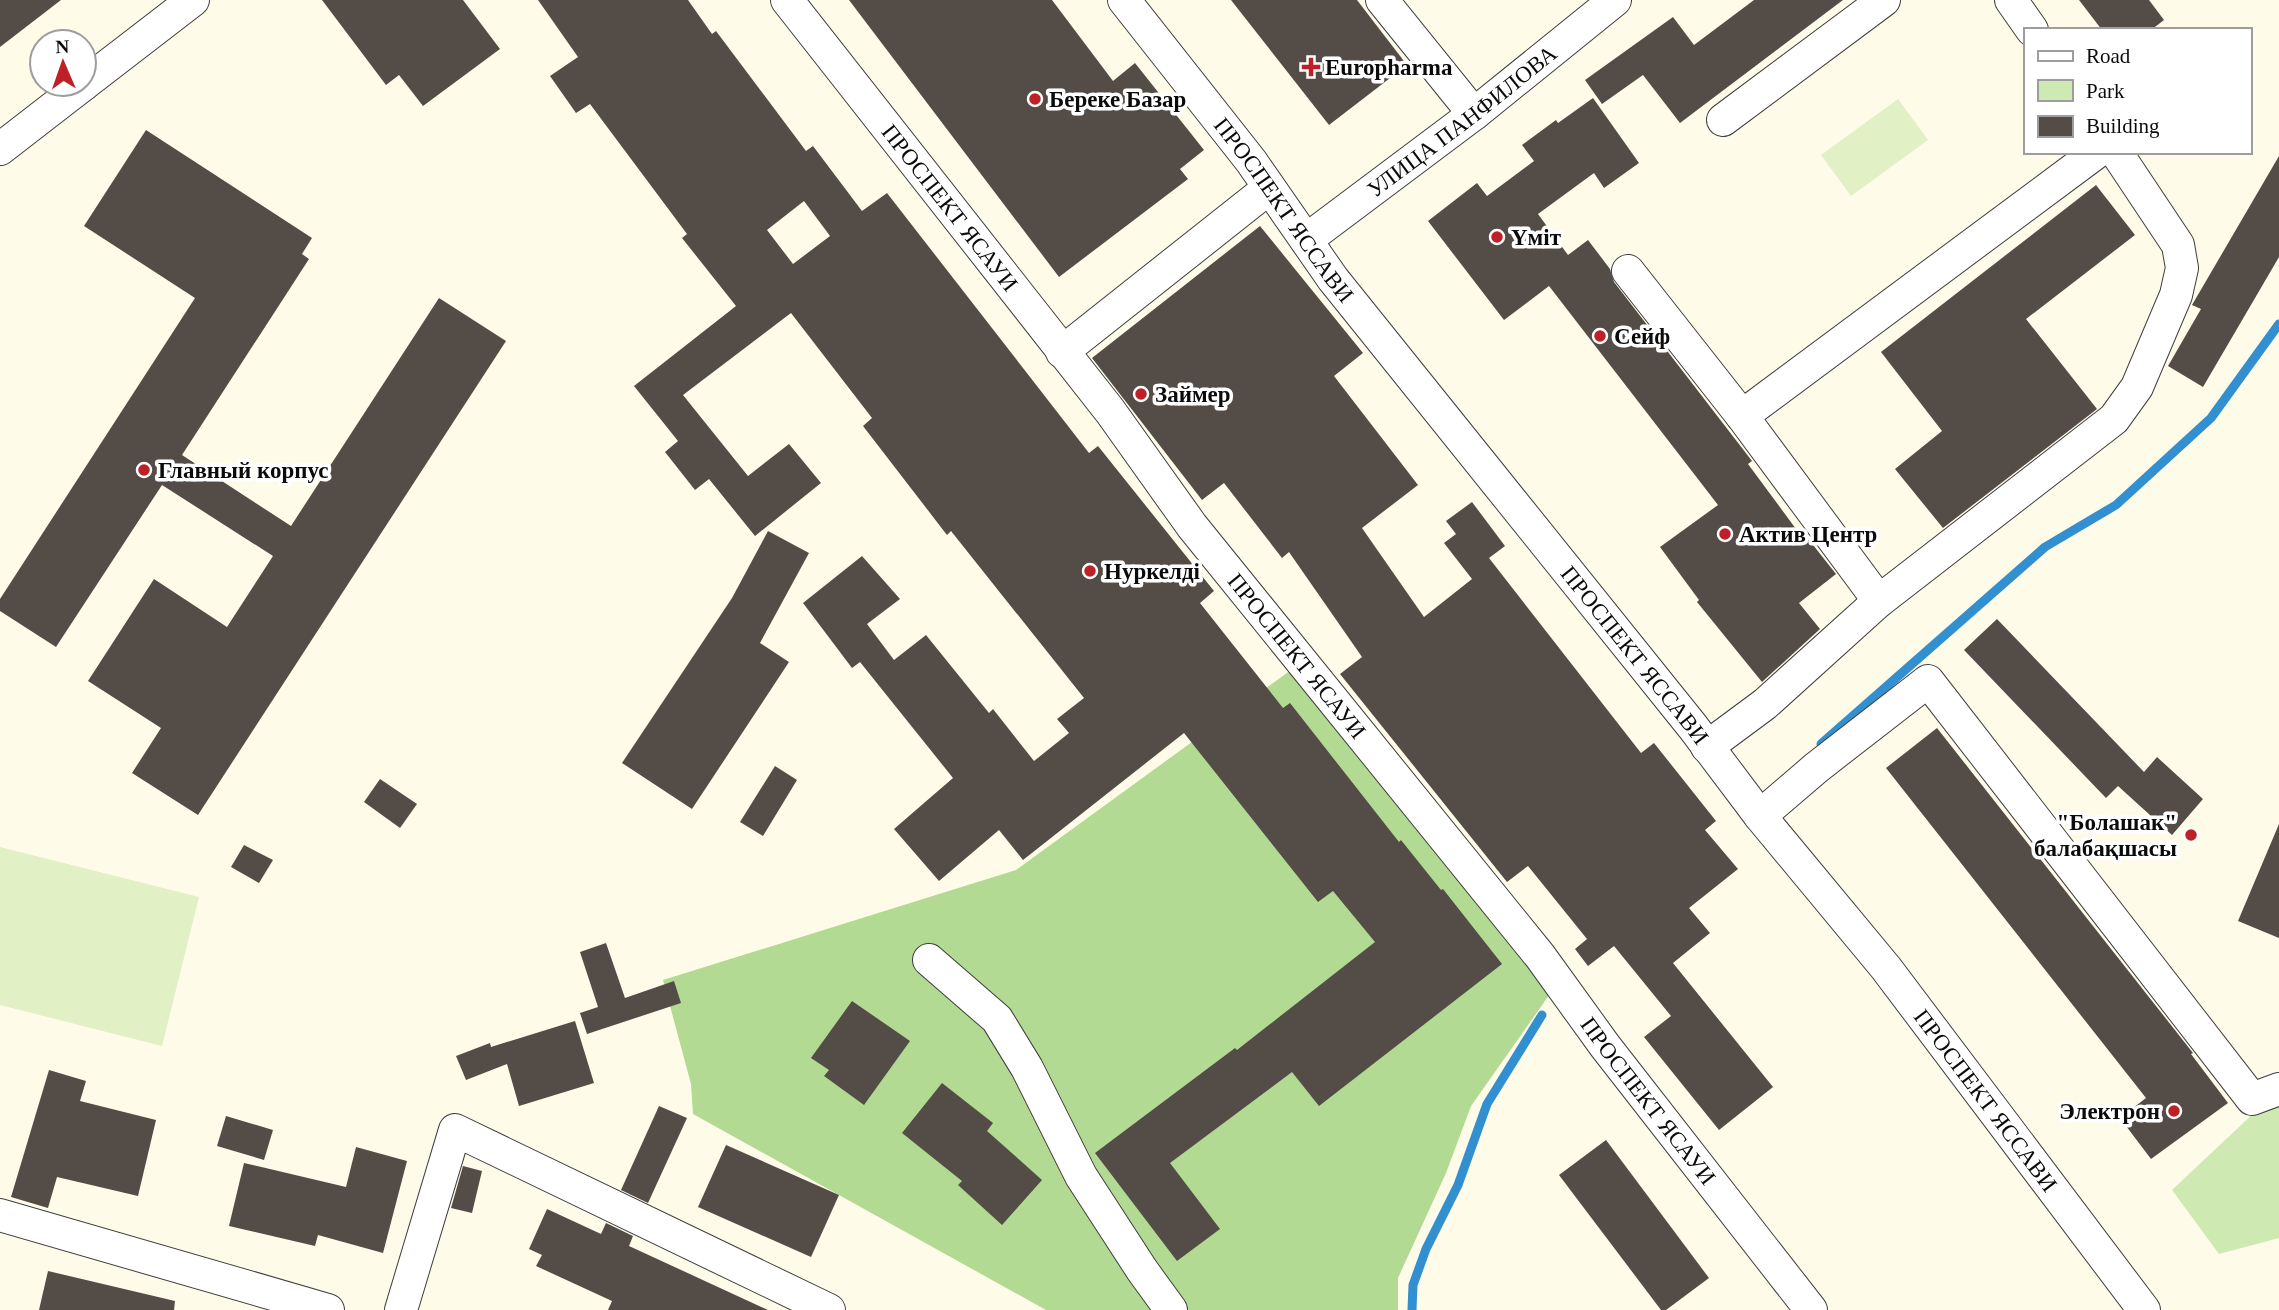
<svg xmlns="http://www.w3.org/2000/svg" width="2279" height="1310" font-family="'Times New Roman',serif">
<rect width="100%" height="100%" fill="#fffbe9"/>
<!-- green -->
<polygon fill="#cfe9b3" points="2279,1103 2279,1238 2219,1254 2172,1190 2257,1110"/>
<!-- forest -->
<polygon fill="#b2da92" points="1295,667 1552,991 1471,1106 1446,1173 1398,1278 1398,1310 1046,1310 693,1114 691,1084 663,980 1016,870"/>
<!-- pitch -->
<g fill="#e1f0c5">
<polygon points="1898,99 1928,140 1851,196 1821,155"/>
<polygon points="0,847 199,897 162,1046 0,1005"/>
</g>
<g fill="none" stroke-linecap="round" stroke-linejoin="round">
<!-- stream -->
<g stroke="#3290d0" stroke-width="9">
<polyline points="1821,744 2045,547 2116,505 2211,418 2279,324"/>
<polyline points="1412,1310 1413,1285 1426,1249 1458,1185 1487,1104 1542,1015"/>
</g>
</g>
<!-- building -->
<g fill="#544c47" fill-rule="evenodd">
<polygon points="0,0 61,0 0,47"/>
<polygon points="322,0 463,0 500,49 423,106 399,75 386,85"/>
<path d="M538 0H688L712 34 716 31 806 151 813 146 862 211 887 193 1089 453 1098 446 1214 591 1200 603 1283 708 1290 703 1399 842 1401 840 1441 890 1443 889 1502 964 1319 1106 1292 1072 1170 1163 1220 1229 1177 1261 1095 1153 1235 1048 1237 1050 1375 942 1333 891 1318 902 1184 733 1023 860 999 830 939 881 894 829 953 778 860 662 852 668 803 603 862 556 900 599 867 624 894 660 926 635 989 713 993 709 1034 761 1069 733 1057 719 1084 698 951 531 947 535 863 426 872 418 791 313 683 395 748 476 789 444 821 483 755 536 709 479 695 490 665 452 678 441 634 386 736 306 682 238 687 234 590 104 576 113 550 76 578 57ZM804 201 830 236 793 264 767 230Z"/>
<polygon points="849,0 1052,0 1113,81 1135,63 1204,150 1180,169 1188,179 1059,277"/>
<polygon points="1231,0 1357,0 1407,65 1329,125"/>
<polygon points="1754,0 1843,0 1680,123 1643,75 1602,104 1585,80 1673,17 1694,45"/>
<polygon points="2079,0 2149,0 2164,20 2151,30 2102,30"/>
<polygon points="1593,98 1639,163 1604,188 1594,173 1538,214 1568,255 1588,240 1610,269 1614,282 1752,461 1748,464 1799,533 1802,531 1836,574 1799,603 1820,629 1762,682 1697,602 1699,600 1660,547 1718,505 1549,286 1504,320 1428,221 1477,183 1487,196 1534,161 1522,145 1556,120 1558,123"/>
<polygon points="146,130 312,238 302,254 309,259 182,455 291,526 439,298 506,341 198,815 132,773 161,728 88,681 154,579 227,627 273,556 162,485 56,647 0,611 0,599 195,298 84,226"/>
<polygon points="2279,156 2279,257 2203,387 2168,366 2201,309 2192,305"/>
<polygon points="2096,185 2135,235 2026,319 2097,409 1943,528 1895,469 1942,431 1881,352"/>
<polygon points="1260,226 1363,353 1334,376 1418,485 1362,528 1424,617 1472,579 1444,543 1456,534 1446,521 1472,502 1505,546 1489,558 1641,753 1654,743 1716,821 1705,830 1738,869 1689,908 1710,933 1673,963 1773,1087 1719,1130 1644,1037 1671,1016 1614,946 1588,966 1575,949 1587,939 1528,866 1507,882 1340,674 1362,657 1289,552 1282,558 1224,483 1202,500 1092,358"/>
<polygon points="768,531 809,553 760,643 789,662 692,809 622,763 732,598"/>
<polygon points="1997,619 2144,772 2157,757 2203,799 2172,835 2118,786 2106,798 1964,650"/>
<polygon points="1937,728 2193,1053 2191,1054 2228,1103 2151,1159 2120,1118 2146,1098 1886,768"/>
<polygon points="775,766 797,780 763,836 740,822"/>
<polygon points="380,779 417,804 400,828 364,802"/>
<polygon points="2279,824 2279,938 2238,921"/>
<polygon points="244,845 273,860 259,883 231,867"/>
<polygon points="606,943 625,998 674,981 681,1003 587,1034 580,1013 598,1007 580,952"/>
<polygon points="852,1001 910,1041 864,1105 824,1076 829,1070 811,1058"/>
<polygon points="575,1021 594,1083 519,1106 507,1064 466,1080 456,1056 490,1043 491,1047"/>
<polygon points="49,1070 86,1081 80,1101 156,1120 138,1196 57,1177 48,1208 11,1197"/>
<polygon points="942,1083 993,1123 987,1131 1042,1180 1002,1225 958,1185 962,1181 902,1133"/>
<polygon points="659,1106 687,1118 648,1203 621,1190"/>
<polygon points="226,1116 273,1130 264,1160 217,1146"/>
<polygon points="1606,1140 1709,1278 1666,1310 1661,1310 1559,1175"/>
<polygon points="726,1145 839,1195 811,1257 698,1207"/>
<polygon points="356,1147 407,1161 383,1253 318,1235 315,1246 229,1226 244,1163 346,1187"/>
<polygon points="463,1166 482,1171 472,1213 451,1208"/>
<polygon points="547,1209 601,1234 606,1223 633,1236 629,1246 768,1310 608,1310 612,1301 536,1266 542,1255 529,1249"/>
<polygon points="48,1271 175,1301 174,1310 39,1310"/>
</g>
<g fill="none" stroke-linecap="round" stroke-linejoin="round">
<!-- minor casing -->
<g stroke="#3e3e3e" stroke-width="34">
<g id="minor">
<path id="s1" d="M787 0 1110 411 1192 526 1540 956 1605 1046 1811 1310"/>
<path id="s2" d="M1124 0 1251 161 1333 279 1693 727 1760 816 1886 968 2144 1310"/>
<polyline points="1382,0 1474,114"/>
<polyline points="2011,0 2032,30"/>
<polyline points="84,84 193,0"/>
<polyline points="1723,120 1884,0"/>
<polyline points="0,149 84,84"/>
<path id="s3" d="M1306 240 1474 114 1615 0"/>
<polyline points="1628,271 1742,416 1879,601"/>
<polyline points="1062,352 1269,188"/>
<polyline points="1742,416 2097,152"/>
<polyline points="1707,747 1765,704 1879,601 2114,419 2137,387 2176,295 2182,268 2178,245 2116,152"/>
<polyline points="1760,816 1816,768 1928,681 2252,1099 2279,1089"/>
<polyline points="929,960 997,1019 1027,1068 1081,1176 1142,1270 1171,1310"/>
<polyline points="0,1215 328,1310"/>
<polyline points="401,1310 455,1130 829,1310"/>
</g>
</g>
<!-- minor -->
<use href="#minor" stroke="#fff" stroke-width="32"/>
</g>
<!-- markers -->
<g fill="#bd2127" stroke="#fff" stroke-width="2.5">
<path d="M1307.5 56.5h7v7h7v7h-7v7h-7v-7h-7v-7h7z"/>
<circle cx="1035" cy="99" r="7"/>
<circle cx="1497" cy="237" r="7"/>
<circle cx="1600" cy="336" r="7"/>
<circle cx="1141" cy="394" r="7"/>
<circle cx="144" cy="470" r="7"/>
<circle cx="1725" cy="534" r="7"/>
<circle cx="1090" cy="571" r="7"/>
<circle cx="2191" cy="835" r="7"/>
<circle cx="2174" cy="1111" r="7"/>
</g>
<g text-anchor="middle" stroke-width="7" stroke-linejoin="round" paint-order="stroke">
<!-- poi labels -->
<g font-size="23" font-weight="bold" fill="#0b0b0b" stroke="#fff" text-anchor="start">
<text x="1325" y="75">Europharma</text>
<text x="1049" y="107">Береке Базар</text>
<text x="1511" y="245">Үміт</text>
<text x="1614" y="344">Сейф</text>
<text x="1155" y="402">Займер</text>
<text x="158" y="478">Главный корпус</text>
<text x="1739" y="542">Актив Центр</text>
<text x="1104" y="579">Нуркелді</text>
<text x="2177" y="830" text-anchor="end">"Болашак"<tspan x="2177" dy="26">балабақшасы</tspan></text>
<text x="2160" y="1119" text-anchor="end">Электрон</text>
</g>
<!-- street labels -->
<g font-size="23" fill="#0b0b0b" stroke="#fff">
<text dy="8" stroke="none"><textPath href="#s3" startOffset="196">УЛИЦА ПАНФИЛОВА</textPath></text>
<text dy="8" stroke="none"><textPath href="#s1" startOffset="264">ПРОСПЕКТ ЯСАУИ</textPath></text>
<text dy="8" stroke="none"><textPath href="#s2" startOffset="264">ПРОСПЕКТ ЯССАВИ</textPath></text>
<text dy="8" stroke="none"><textPath href="#s2" startOffset="831">ПРОСПЕКТ ЯССАВИ</textPath></text>
<text dy="8" stroke="none"><textPath href="#s1" startOffset="831">ПРОСПЕКТ ЯСАУИ</textPath></text>
<text dy="8" stroke="none"><textPath href="#s2" startOffset="1398">ПРОСПЕКТ ЯССАВИ</textPath></text>
<text dy="8" stroke="none"><textPath href="#s1" startOffset="1398">ПРОСПЕКТ ЯСАУИ</textPath></text>
</g>
</g>
<!-- legend -->
<rect x="2024" y="28" width="228" height="126" fill="#ffffff" stroke="#9d9d9d" stroke-width="2"/>
<rect x="2038" y="51" width="35" height="10" fill="#ffffff" stroke="#9d9d9d" stroke-width="2"/>
<text x="2086" y="63" font-size="21" fill="#0b0b0b">Road</text>
<rect x="2038" y="80" width="35" height="21" fill="#cfe9b3" stroke="#9d9d9d" stroke-width="2"/>
<text x="2086" y="98" font-size="21" fill="#0b0b0b">Park</text>
<rect x="2038" y="116" width="35" height="21" fill="#544c47" stroke="#9d9d9d" stroke-width="2"/>
<text x="2086" y="133" font-size="21" fill="#0b0b0b">Building</text>
<!-- north arrow -->
<g transform="translate(63 63) rotate(358)"><circle r="33" fill="#ffffff" stroke="#9d9d9d" stroke-width="2"/>
<path d="M0-5L12 26L0 18L-12 26Z" fill="#bd2127"/>
<text y="-10" font-size="19" font-weight="bold" text-anchor="middle" fill="#0b0b0b">N</text>
</g>
</svg>
